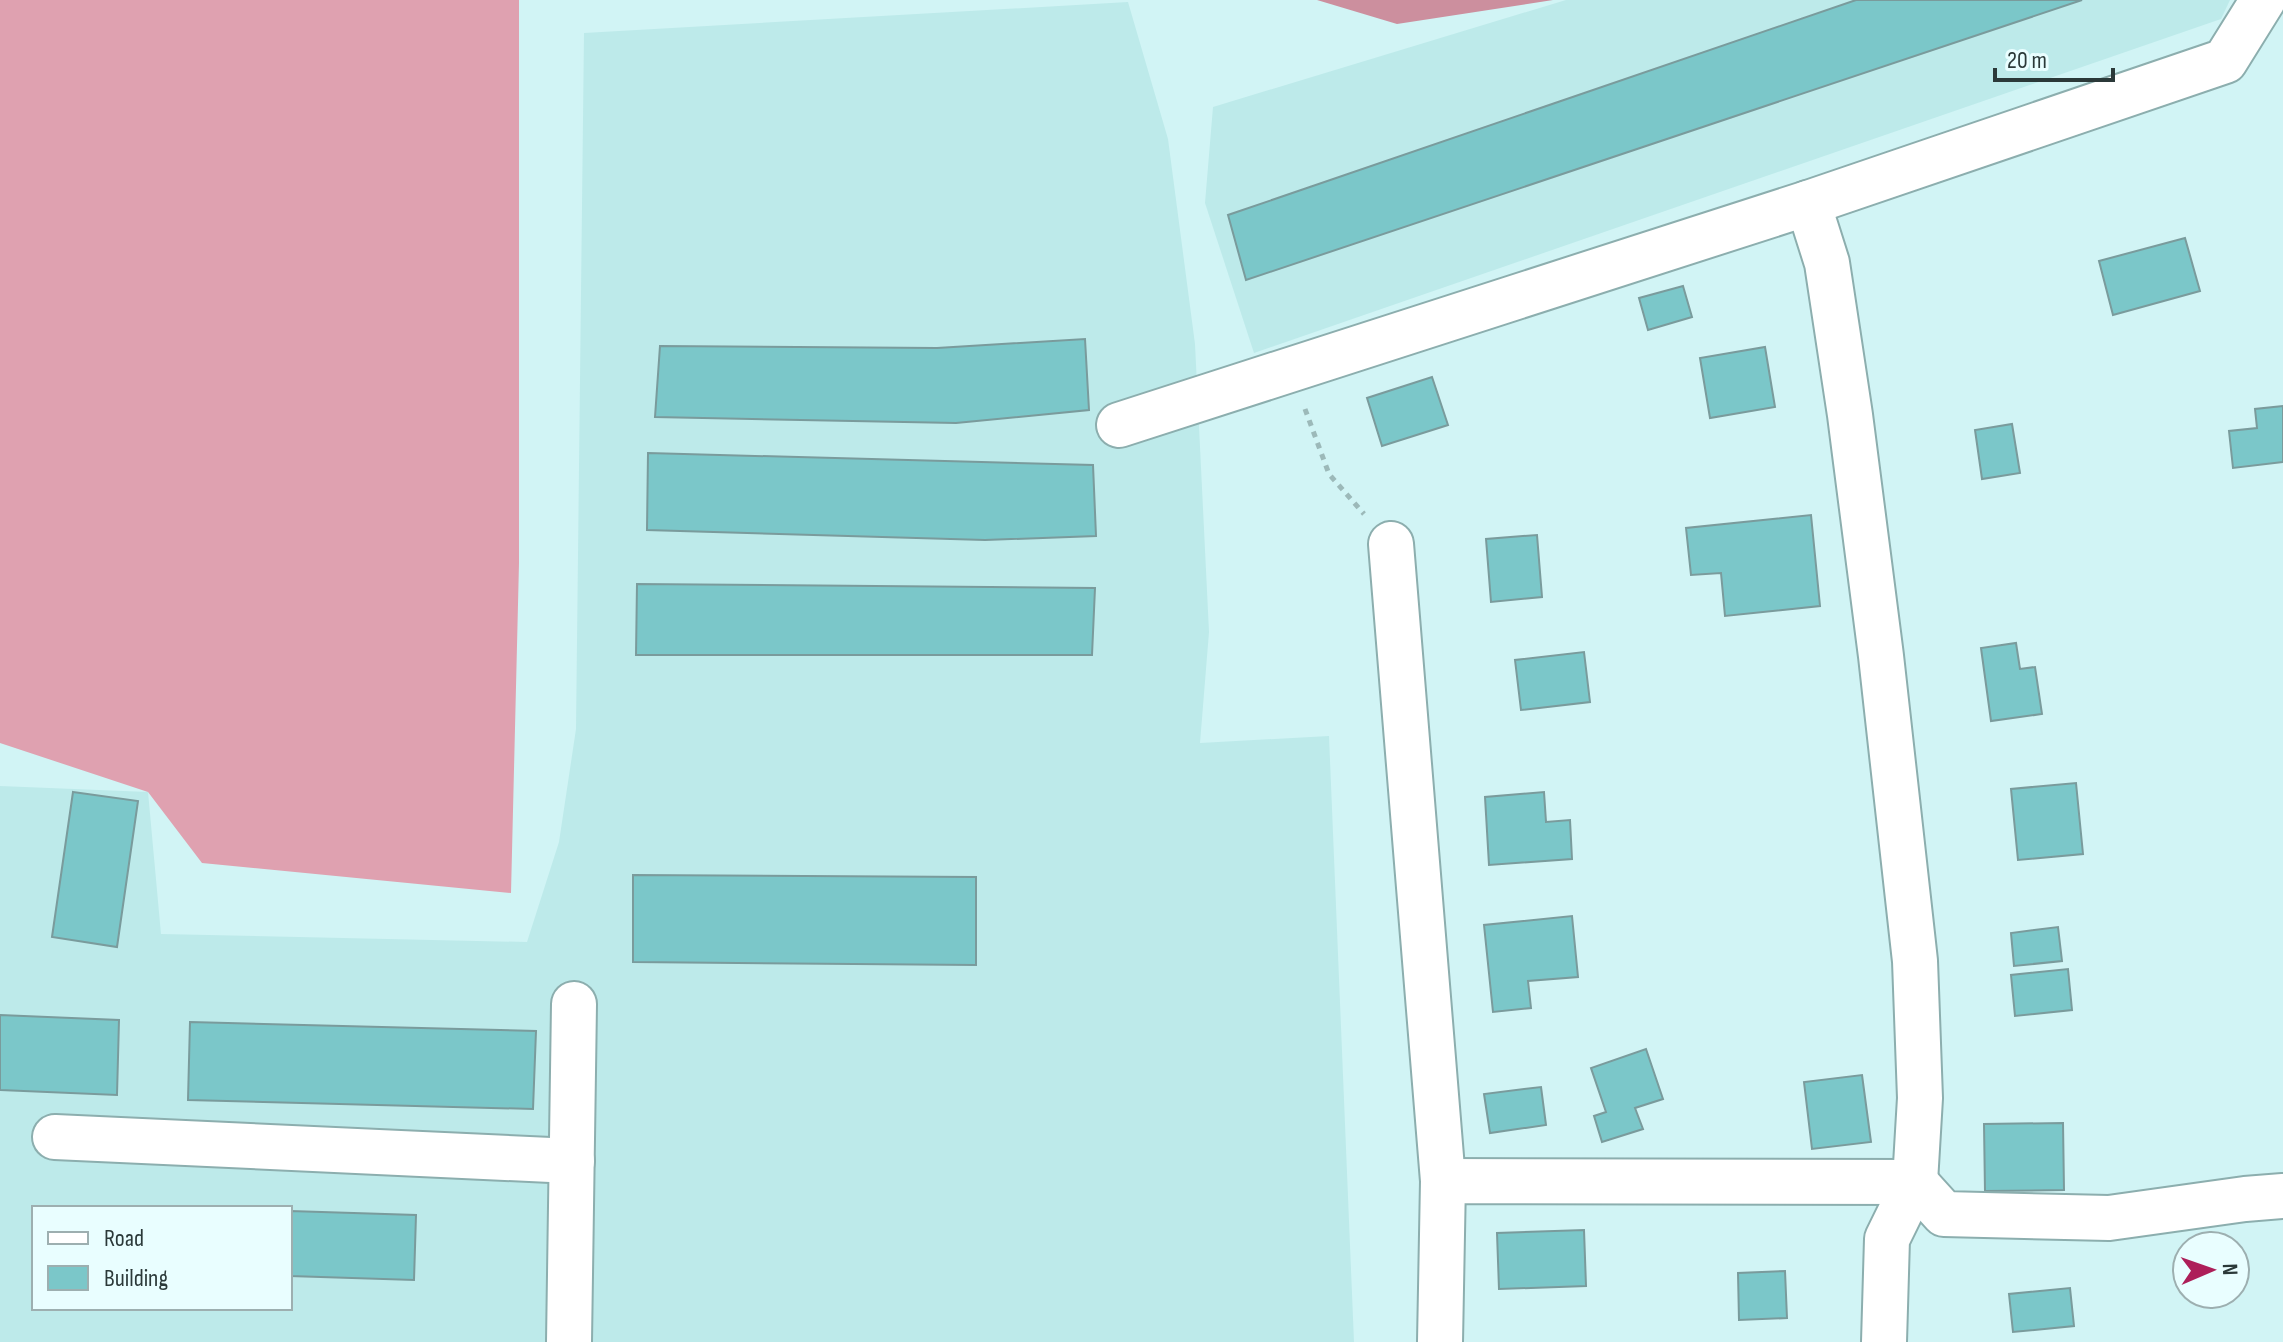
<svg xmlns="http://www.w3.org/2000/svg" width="2283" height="1342" font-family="'Sofia Sans Condensed',sans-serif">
<rect width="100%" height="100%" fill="#d1f4f5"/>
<!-- built -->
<g fill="#bdeaea" fill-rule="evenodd">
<polygon points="1566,0 2230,0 2221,19 1254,353 1205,203 1213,107"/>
<path d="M1128 2 1168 139 1195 344 1209 632 1200 743 1329 736 1354 1342H0V786L148 792 161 934 527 942 559 842 576 729 584 33ZM34 1208H290V1308H34Z"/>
</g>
<!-- forest -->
<polygon fill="#dfa1b0" points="0,0 519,0 519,563 511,893 202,863 148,792 0,743"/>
<!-- water -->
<polygon fill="#cc8f9e" points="1317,0 1553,0 1397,24"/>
<!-- building -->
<g fill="#7bc7c9" stroke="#7a9b9c" stroke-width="2">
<polygon points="1856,0 2082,0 1246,280 1228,215"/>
<polygon points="2185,238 2200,291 2113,315 2099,261"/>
<polygon points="1683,286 1692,317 1648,330 1639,298"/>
<polygon points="1085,339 1089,410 956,423 655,417 660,346 937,348"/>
<polygon points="1765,347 1775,407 1710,418 1700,358"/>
<polygon points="1432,377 1448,425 1382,446 1367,398"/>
<polygon points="2283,406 2283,462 2233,468 2229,431 2257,428 2255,409"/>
<polygon points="2012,424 2020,473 1982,479 1975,430"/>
<polygon points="648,453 1093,465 1096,536 985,540 647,530"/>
<polygon points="1811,515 1820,606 1725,616 1721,573 1691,575 1686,528"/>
<polygon points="1537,535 1542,597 1491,602 1486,539"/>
<polygon points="637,584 1095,588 1092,655 636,655"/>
<polygon points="2016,643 2020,669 2035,667 2042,714 1991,721 1981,648"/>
<polygon points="1584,652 1590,702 1521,710 1515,660"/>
<polygon points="2076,783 2083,854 2018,860 2011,789"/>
<polygon points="73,792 138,801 117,947 52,937"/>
<polygon points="1544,792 1546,822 1570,820 1572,859 1489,865 1485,797"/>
<polygon points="633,875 976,877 976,965 633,962"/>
<polygon points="1572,916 1578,977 1528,981 1531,1008 1493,1012 1484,925"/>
<polygon points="2058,927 2062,961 2014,966 2011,933"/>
<polygon points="2068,969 2072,1010 2015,1016 2011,975"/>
<polygon points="0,1015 119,1020 117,1095 0,1090"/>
<polygon points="190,1022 536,1031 533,1109 188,1100"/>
<polygon points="1646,1049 1663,1099 1635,1108 1643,1129 1602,1142 1594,1116 1606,1112 1591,1068"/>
<polygon points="1862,1075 1871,1142 1812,1149 1804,1082"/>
<polygon points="1541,1087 1546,1125 1490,1133 1484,1094"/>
<polygon points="2063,1123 2064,1190 1985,1191 1984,1124"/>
<polygon points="290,1211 416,1215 414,1280 290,1276"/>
<polygon points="1584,1230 1586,1286 1499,1289 1497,1233"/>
<polygon points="1785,1271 1787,1318 1739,1320 1738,1273"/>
<polygon points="2070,1288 2074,1326 2013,1332 2009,1294"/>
</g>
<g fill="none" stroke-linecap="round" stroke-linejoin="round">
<!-- minor casing -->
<g stroke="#8caeae" stroke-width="48">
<g id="minor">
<polyline points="1808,203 1827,263 1850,415 1881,656 1915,961 1920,1098 1915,1182 1887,1239 1884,1342"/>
<polyline points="1119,425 1808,203 2225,61 2263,0"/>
<polyline points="1391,544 1443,1181"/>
<polyline points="55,1137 572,1161"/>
<polyline points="569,1342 574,1004"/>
<polyline points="1440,1342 1443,1181 1915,1182 1944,1214 2109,1218 2245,1199 2283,1196"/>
</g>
</g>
<!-- path -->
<polyline stroke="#9cb9b9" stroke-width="5" stroke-dasharray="6 6" stroke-linecap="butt" points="1305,409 1329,474 1364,514"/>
<!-- minor -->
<use href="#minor" stroke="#fff" stroke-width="44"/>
</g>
<!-- legend -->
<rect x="32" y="1206" width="260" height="104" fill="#e9feff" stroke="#9dafb0" stroke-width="2"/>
<rect x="48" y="1232" width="40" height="12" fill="#ffffff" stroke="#9dafb0" stroke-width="2"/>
<text x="104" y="1246" font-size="24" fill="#2b3939">Road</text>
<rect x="48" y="1266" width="40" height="24" fill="#7bc7c9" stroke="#9dafb0" stroke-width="2"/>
<text x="104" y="1286" font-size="24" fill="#2b3939">Building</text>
<!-- north arrow -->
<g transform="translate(2211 1270) rotate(88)"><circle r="38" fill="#e9feff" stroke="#9dafb0" stroke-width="2"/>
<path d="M0-6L14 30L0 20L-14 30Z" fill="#ad1f59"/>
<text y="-12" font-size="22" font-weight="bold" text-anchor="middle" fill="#2b3939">N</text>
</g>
<!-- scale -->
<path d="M1995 68v12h118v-12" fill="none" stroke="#2b3939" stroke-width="4"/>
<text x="2007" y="68" font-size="24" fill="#2b3939" stroke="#e9feff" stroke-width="6" paint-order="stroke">20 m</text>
</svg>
